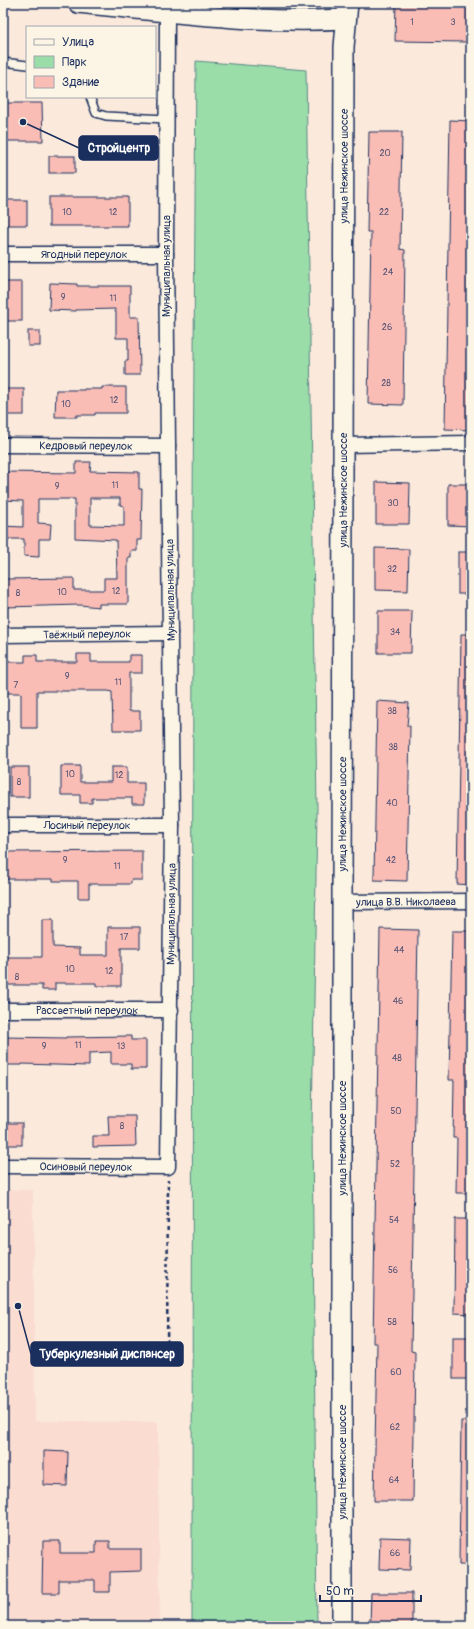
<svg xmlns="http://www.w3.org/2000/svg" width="474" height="1629" font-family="Pangolin,sans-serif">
<rect width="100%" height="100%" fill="#fbeadc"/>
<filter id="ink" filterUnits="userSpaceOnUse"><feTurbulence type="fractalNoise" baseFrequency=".025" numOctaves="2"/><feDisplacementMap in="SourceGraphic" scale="8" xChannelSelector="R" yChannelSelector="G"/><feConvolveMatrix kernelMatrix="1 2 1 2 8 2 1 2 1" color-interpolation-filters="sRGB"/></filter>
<g filter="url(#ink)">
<!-- built -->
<polygon fill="#fadcd1" points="3,1190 33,1190 35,1421 158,1422 160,1626 3,1626"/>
<!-- green -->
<polygon fill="#9adda9" stroke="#5a8684" points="196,61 306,70 317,809 312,1129 317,1626 192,1626 193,504"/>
<!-- building -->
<g fill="#f9bdb6" stroke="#1b2f5e" fill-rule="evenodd">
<polygon points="396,3 468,3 467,42 395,41"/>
<polygon points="3,103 42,103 43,141 3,141"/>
<polygon points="450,120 471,121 471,430 445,429"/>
<polygon points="369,132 402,132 400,249 405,250 403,405 368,404 371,232 367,232"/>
<rect x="49" y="156" width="26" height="17"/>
<rect x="49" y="197" width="79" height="29"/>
<rect x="3" y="200" width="24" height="25"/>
<rect x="3" y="282" width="19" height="39"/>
<polygon points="50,283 77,284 77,286 130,286 130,317 139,317 140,375 125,375 125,361 128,361 128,338 116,338 116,312 115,312 115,309 76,310 76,311 49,310"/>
<rect x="28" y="331" width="12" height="15"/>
<polygon points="102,387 126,387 126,413 95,413 95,415 77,415 77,417 55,417 56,390 84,390 84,389 102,389"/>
<rect x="3" y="389" width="21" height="26"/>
<path d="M76 462H91L90 471 139 472V489H142L141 540H137V551H131V558H128V604H99V607L80 605 5 607V579L74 578V590H104V578H117L116 540 75 538V499H38V523L51 524 50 539H39V557L24 556V539H3V526L23 527V501L3 500V472L76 473ZM90 498H120V505L124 506V526L90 525Z"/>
<polygon points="376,482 410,483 409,524 376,524"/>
<polygon points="448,484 471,484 471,526 448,525"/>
<polygon points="375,548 409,549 408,591 375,590"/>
<rect x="458" y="552" width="13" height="42"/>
<polygon points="378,611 412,611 411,653 378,653"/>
<polygon points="461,634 471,634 471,885 457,884"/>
<polygon points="77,654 91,654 91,662 129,662 129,655 142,655 142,673 129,673 129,711 140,711 140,730 113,730 112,692 108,691 37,691 37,728 21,728 21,693 6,693 6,662 25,662 25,655 37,655 37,662 77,662"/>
<polygon points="377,701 409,703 407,726 410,726 407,881 374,880"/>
<polygon points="61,766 80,766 80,782 111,782 111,767 127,767 127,783 144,783 144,804 132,804 132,798 92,798 92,803 80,803 80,795 61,795"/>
<rect x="10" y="767" width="19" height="30"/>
<polygon points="142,851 142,880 131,880 131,884 89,884 89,898 78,898 78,881 53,881 53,879 3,879 3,852"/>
<polygon points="42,920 53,920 53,947 80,948 80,955 108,955 108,927 140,927 140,948 121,948 121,986 96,986 96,983 55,983 55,990 42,990 42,985 4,985 4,957 42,957"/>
<polygon points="380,929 418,930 411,1351 415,1352 413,1501 374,1501 377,1343 373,1343"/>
<polygon points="452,931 471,931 471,1193 456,1193 457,1138 453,1138 454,1080 449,1080"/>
<polygon points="131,1036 131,1040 146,1040 146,1069 131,1069 131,1064 111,1064 111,1052 89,1053 89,1066 22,1064 22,1065 3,1065 3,1037 66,1038 66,1037"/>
<polygon points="108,1116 135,1116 136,1146 93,1147 93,1136 109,1136"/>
<rect x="3" y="1123" width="19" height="22"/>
<polygon points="455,1219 471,1219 471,1314 454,1313"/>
<rect x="453" y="1337" width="18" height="42"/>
<polygon points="461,1421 471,1421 471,1565 459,1565"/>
<polygon points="44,1451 68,1452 67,1486 44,1485"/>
<polygon points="380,1537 411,1538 410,1570 379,1569"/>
<polygon points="43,1541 60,1541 60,1553 96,1553 96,1541 110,1541 110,1549 141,1549 141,1571 110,1572 110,1592 95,1592 95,1580 59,1580 59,1593 42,1593"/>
<polygon points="371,1593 412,1593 412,1626 370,1625"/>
</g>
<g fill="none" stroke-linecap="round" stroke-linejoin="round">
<!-- lane casing -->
<g stroke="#1b2f5e" stroke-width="10">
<g id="lane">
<polyline points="3,62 27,65"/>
<polyline points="90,97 96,113 106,116 166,119"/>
</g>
</g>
<!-- street casing -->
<g stroke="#1b2f5e" stroke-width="17">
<g id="street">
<path id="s1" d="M3 254H166"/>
<path id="s2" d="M3 445 168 446"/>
<polyline points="343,445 471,443"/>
<path id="s3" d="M3 635 170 633"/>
<path id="s4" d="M3 825H172"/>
<path id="s5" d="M342 902 471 901"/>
<path id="s6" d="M3 1010H171"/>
<path id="s7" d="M3 1166 168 1167 172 825 166 254 167 13"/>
</g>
</g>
<!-- secondary casing -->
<g stroke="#1b2f5e" stroke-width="22">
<g id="secondary">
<path d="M78 3C167 12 256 24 346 19"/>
<path id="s8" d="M342 1626V902L344 47 348 3"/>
</g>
</g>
<!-- path -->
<polyline stroke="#1b2f5e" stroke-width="2.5" stroke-dasharray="4 3" stroke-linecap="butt" points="167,1357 168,1180"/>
<!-- lane -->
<use href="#lane" stroke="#fcf5e5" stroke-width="7"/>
<!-- street -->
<use href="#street" stroke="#fcf5e5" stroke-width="14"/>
<!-- secondary -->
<use href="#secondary" stroke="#fcf5e5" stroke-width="19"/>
</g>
</g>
<g text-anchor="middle" stroke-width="3" stroke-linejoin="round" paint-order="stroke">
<!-- number labels -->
<g font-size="9" fill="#525274">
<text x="412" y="25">1</text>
<text x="453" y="25">3</text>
<text x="385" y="156">20</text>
<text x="67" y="215">10</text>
<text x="113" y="215">12</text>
<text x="384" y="215">22</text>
<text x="388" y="275">24</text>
<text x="63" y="300">9</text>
<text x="113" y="301">11</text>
<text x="387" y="330">26</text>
<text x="386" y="386">28</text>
<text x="114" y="403">12</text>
<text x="66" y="407">10</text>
<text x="115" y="488">11</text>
<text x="57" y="489">9</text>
<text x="393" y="506">30</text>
<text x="392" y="572">32</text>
<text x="116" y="594">12</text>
<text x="62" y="595">10</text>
<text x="18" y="596">8</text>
<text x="395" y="635">34</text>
<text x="67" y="679">9</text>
<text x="118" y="685">11</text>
<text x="16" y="688">7</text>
<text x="392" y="714">38</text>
<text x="393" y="750">38</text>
<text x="70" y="777">10</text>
<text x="119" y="778">12</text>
<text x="19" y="785">8</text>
<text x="392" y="806">40</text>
<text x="65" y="863">9</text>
<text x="391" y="863">42</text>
<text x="117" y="869">11</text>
<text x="124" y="940">17</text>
<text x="399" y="953">44</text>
<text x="70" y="972">10</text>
<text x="109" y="974">12</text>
<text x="17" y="980">8</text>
<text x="398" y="1004">46</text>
<text x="78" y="1048">11</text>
<text x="44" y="1049">9</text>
<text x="121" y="1049">13</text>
<text x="397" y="1061">48</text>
<text x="396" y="1114">50</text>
<text x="122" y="1129">8</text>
<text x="395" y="1167">52</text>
<text x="394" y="1223">54</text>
<text x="393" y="1273">56</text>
<text x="392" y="1325">58</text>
<text x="396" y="1375">60</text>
<text x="395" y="1430">62</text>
<text x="394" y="1483">64</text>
<text x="395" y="1556">66</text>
</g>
<!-- street labels -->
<g font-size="11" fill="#1b2f5e" stroke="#fcf5e5">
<text dy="4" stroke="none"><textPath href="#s8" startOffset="1460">улица Нежинское шоссе</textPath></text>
<text dy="4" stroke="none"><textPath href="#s1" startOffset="81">Ягодный переулок</textPath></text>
<text transform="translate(166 266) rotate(-90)" y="4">Муниципальная улица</text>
<text dy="4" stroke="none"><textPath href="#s2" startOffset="83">Кедровый переулок</textPath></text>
<text dy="4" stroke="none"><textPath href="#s8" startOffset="1136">улица Нежинское шоссе</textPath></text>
<text transform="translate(170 590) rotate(-91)" y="4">Муниципальная улица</text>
<text dy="4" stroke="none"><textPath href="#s3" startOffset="84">Таёжный переулок</textPath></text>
<text dy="4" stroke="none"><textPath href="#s8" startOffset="812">улица Нежинское шоссе</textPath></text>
<text dy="4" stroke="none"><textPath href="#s4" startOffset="84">Лосиный переулок</textPath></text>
<text dy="4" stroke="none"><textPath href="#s5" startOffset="64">улица В.В. Николаева</textPath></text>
<text dy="4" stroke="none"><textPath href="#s7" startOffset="418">Муниципальная улица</textPath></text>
<text dy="4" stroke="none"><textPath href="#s6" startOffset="84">Рассветный переулок</textPath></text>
<text transform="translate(342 1138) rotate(-90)" y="4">улица Нежинское шоссе</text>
<text dy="4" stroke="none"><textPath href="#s7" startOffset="83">Осиновый переулок</textPath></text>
<text transform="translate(342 1462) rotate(-90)" y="4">улица Нежинское шоссе</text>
</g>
</g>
<!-- callouts -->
<path fill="none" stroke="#1b2f5e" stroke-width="1.5" d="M23 122L79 148M18 1306L31 1354"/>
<g fill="#1b2f5e" stroke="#fcf5e5" stroke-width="1.5">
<circle cx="23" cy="122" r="4"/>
<circle cx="18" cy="1306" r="4"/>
</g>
<g fill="#1b2f5e" stroke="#1b2f5e" stroke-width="1.5">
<rect x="79" y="136" width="79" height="24" rx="4"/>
<rect x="31" y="1342" width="152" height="24" rx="4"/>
</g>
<g font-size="12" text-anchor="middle" font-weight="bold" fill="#fff">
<text x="119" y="152">Стройцентр</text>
<text x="107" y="1358">Туберкулезный диспансер</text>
</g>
<!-- margin -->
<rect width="474" height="1629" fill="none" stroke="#fcf5e5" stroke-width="16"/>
<rect x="8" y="8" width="458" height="1613" fill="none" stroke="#1b2f5e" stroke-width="1.5" filter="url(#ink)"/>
<!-- legend -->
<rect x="26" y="26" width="130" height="72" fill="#fcf5e5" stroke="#a2a6af"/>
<rect x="34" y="39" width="20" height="6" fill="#fcf5e5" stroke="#a2a6af"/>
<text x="62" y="46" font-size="12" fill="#1b2f5e">Улица</text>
<rect x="34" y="56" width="20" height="12" fill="#9adda9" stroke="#a2a6af"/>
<text x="62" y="66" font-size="12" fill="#1b2f5e">Парк</text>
<rect x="34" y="76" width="20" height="12" fill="#f9bdb6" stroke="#a2a6af"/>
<text x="62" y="86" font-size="12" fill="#1b2f5e">Здание</text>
<!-- scale -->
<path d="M320 1595v6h101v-6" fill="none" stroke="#1b2f5e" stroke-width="2"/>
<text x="326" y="1595" font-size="12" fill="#1b2f5e" stroke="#fcf5e5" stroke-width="3" paint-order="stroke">50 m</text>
</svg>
